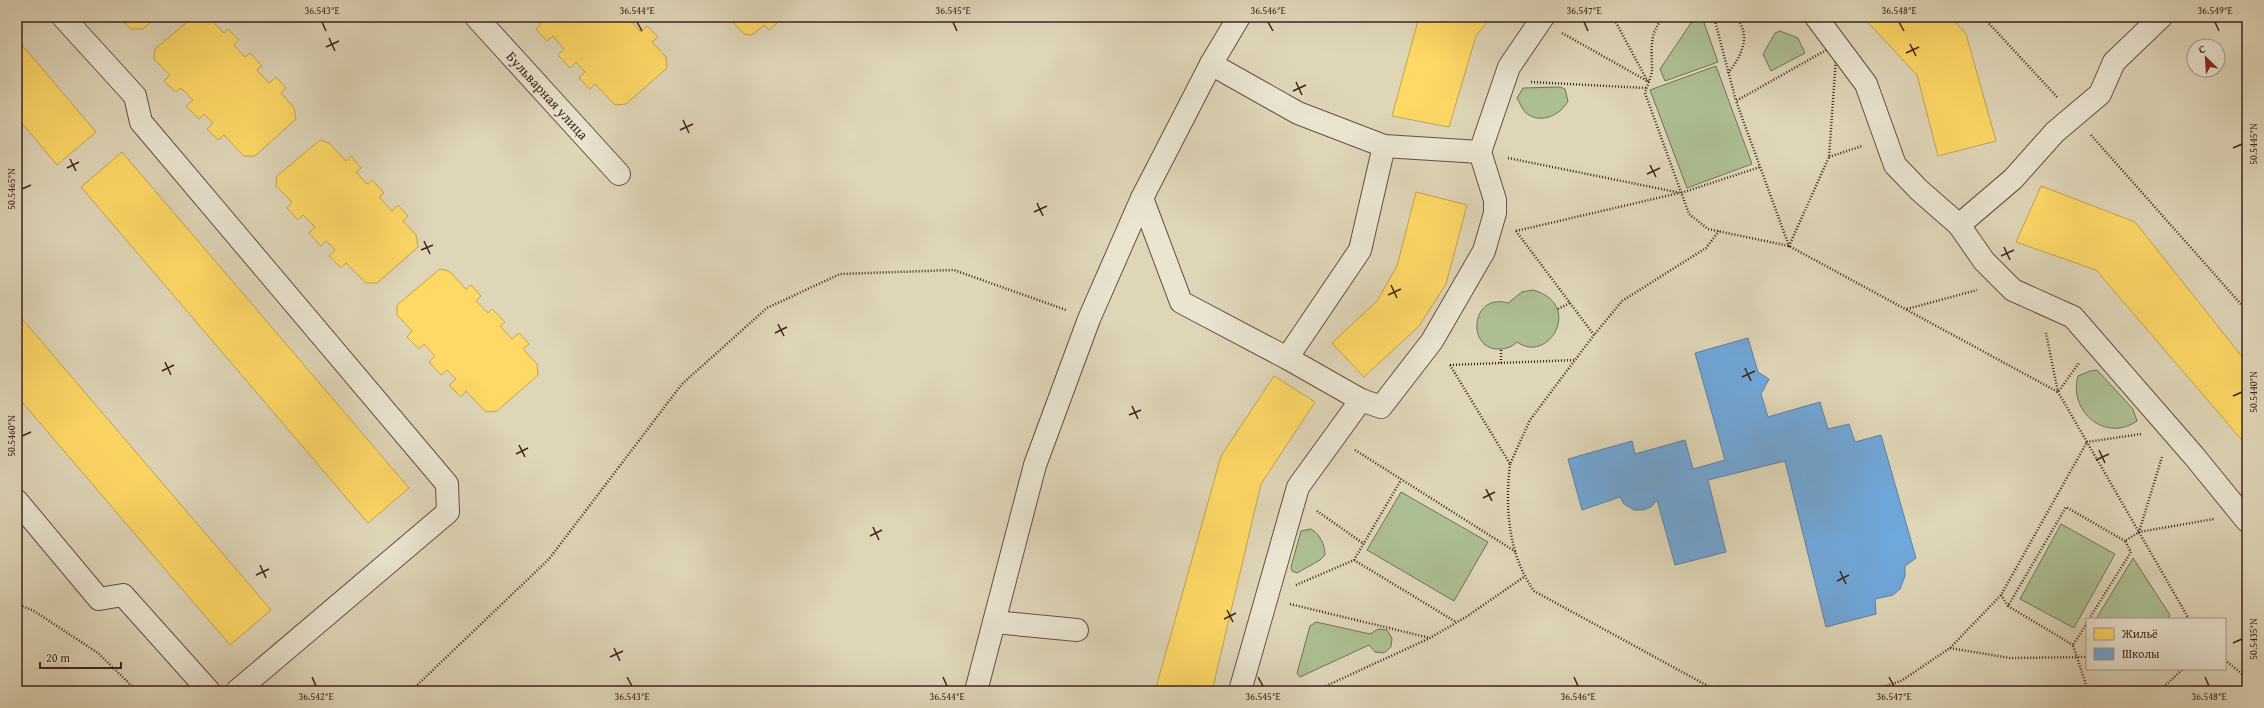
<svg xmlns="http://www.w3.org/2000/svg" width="2264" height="708" font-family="'Gentium Book Plus',serif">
<rect width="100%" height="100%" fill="#dfd6b8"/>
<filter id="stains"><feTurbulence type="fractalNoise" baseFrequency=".005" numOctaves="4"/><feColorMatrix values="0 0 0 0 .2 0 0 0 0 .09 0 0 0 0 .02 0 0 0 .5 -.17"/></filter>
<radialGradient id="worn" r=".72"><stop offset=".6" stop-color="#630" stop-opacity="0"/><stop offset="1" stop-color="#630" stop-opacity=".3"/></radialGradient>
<!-- green -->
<g fill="#acbf93" stroke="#757256">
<polygon points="1695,17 1702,17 1718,62 1665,81 1660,69"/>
<polygon points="1780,31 1798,38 1805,53 1771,71 1763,54 1775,33"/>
<polygon points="1716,66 1752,164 1687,188 1650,90"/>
<path d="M1560 87 1565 89 1568 101C1560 116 1539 125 1525 112 1522 109 1520 103 1517 98L1523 88Z"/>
<path d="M1533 290C1584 304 1549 365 1517 342 1512 347 1506 349 1500 349 1466 351 1470 292 1508 303L1522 292Z"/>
<path d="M2097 370 2133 409 2137 421C2105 443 2068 411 2078 376L2090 371Z"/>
<polygon points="1401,492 1488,542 1454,601 1367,550"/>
<polygon points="2061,524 2115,554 2074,628 2020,599"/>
<path d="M1311 529C1320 534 1325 545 1325 555L1320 560 1297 573 1292 571 1291 567 1301 531Z"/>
<polygon points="2133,558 2170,615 2168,619 2096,619"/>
<polygon points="1316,622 1370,634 1378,629 1387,630 1392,638 1391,647 1384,653 1375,652 1369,645 1300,677 1297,673 1310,626"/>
</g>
<!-- homes -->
<g fill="#ffd966" stroke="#c5a34f">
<polygon points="119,17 156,17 143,29 131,29"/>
<polygon points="193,17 208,17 224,33 228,29 239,40 234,45 245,57 250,53 262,66 257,70 269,83 276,77 286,88 281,93 294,108 296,119 255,156 244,156 224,135 218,140 207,129 213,123 204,114 199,119 186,106 193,100 181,88 176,92 164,81 170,75 154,59 155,49"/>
<polygon points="535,17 631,17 629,19 641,32 647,26 658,37 652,42 666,57 667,68 626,104 615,105 595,84 590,89 579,78 585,72 576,62 570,68 558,55 564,49 553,36 547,41 536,29 541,24"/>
<polygon points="728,17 774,17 778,22 769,30 764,25 752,35 744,34"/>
<polygon points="1419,17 1491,17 1476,36 1449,127 1392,116"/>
<polygon points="1863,17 1951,17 1966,34 1996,141 1938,156 1917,75"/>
<polygon points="17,39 96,132 57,165 17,117"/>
<polygon points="320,140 329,143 346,161 351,156 361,168 356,172 367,184 372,180 384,193 379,197 392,211 398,205 408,216 403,221 416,235 418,247 377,283 366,283 346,263 341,268 329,256 335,250 326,241 321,246 309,233 315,227 303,215 298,220 287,208 292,202 276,186 277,176"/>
<polygon points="122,152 409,488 368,523 81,187"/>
<polygon points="2041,186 2135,222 2247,363 2247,446 2096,270 2016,242"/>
<polygon points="1416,192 1467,205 1446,284 1419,326 1364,377 1332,343 1377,301 1397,266"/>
<polygon points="440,269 449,271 466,289 471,285 481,296 476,301 488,313 492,309 505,322 500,326 512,339 519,333 529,344 523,349 537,364 538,375 497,411 486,412 466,391 461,397 449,385 456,379 447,370 441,375 429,362 435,356 424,344 419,349 407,337 412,331 397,315 397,305"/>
<polygon points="17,313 271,610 230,645 17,396"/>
<polygon points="1274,376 1315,402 1261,484 1212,691 1155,691 1221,456"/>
</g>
<!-- schools -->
<polygon fill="#6fa8dc" stroke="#6080a1" points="1748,338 1758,372 1769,379 1761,394 1768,417 1820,402 1828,429 1849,424 1855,442 1881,435 1916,558 1905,566 1905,576 1900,589 1893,595 1875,599 1876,614 1826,627 1785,461 1708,480 1726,552 1675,565 1657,500 1651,507 1643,510 1634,510 1624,504 1620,497 1582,510 1568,459 1632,441 1635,454 1685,440 1693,469 1725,460 1695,353"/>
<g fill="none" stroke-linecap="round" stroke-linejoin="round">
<!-- minor casing -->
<g stroke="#665040" stroke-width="24">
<g id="minor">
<polyline points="63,17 135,96 141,122 447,484 448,512 237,691"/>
<path id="s1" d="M476 17 619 174"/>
<polyline points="1816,17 1866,84 1895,165 1919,190 1959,225 1984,261 2013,290 2073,317 2194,456 2247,521"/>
<polyline points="1211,64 1298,113 1384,146 1480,152 1509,67 1543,17"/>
<polyline points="1142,198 1181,302 1287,358 1361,400 1298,487 1240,691"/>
<polyline points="1959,225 2013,179 2055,132 2100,94 2114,62 2161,17"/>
<polyline points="1287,358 1360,250 1384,146"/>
<polyline points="1361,400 1381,407 1432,341 1484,251 1495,213 1495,200 1480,152"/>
<polyline points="17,501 99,599 123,595 209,691"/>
<polyline points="994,622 1077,630"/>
<polyline points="976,691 1035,465 1089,319 1142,198 1211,64 1239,17"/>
</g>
</g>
<!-- path -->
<g stroke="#3e2418" stroke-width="2.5" stroke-dasharray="1 2" stroke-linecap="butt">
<polyline points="1613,17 1648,82"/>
<path d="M1665 17C1648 31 1652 52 1652 71 1651 78 1647 86 1645 93L1689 214 1708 229 1789 246 2058 392 2079 363"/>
<polyline points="1714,17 1736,101"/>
<polyline points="1983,17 2058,98"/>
<polyline points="1562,33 1649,82"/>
<polygon points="1837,44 1829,157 1789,246 1736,101"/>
<path d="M1728 73C1741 57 1752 36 1736 17"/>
<polyline points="1531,82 1646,88"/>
<polyline points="2091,135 2247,311"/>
<polyline points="1829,157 1862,146"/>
<polyline points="1508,158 1681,193 1760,167"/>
<polyline points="1516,231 1594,335 1622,301 1706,248 1719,231"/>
<polyline points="1516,231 1679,193"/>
<polyline points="1558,309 1570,303"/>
<polyline points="1907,309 1977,290"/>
<polyline points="1501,363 1501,349"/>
<polyline points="1450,365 1510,464 1530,420 1575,360"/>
<polyline points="1450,365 1575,360 1594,335"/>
<polyline points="2141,434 2087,442 2189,619"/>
<polyline points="1355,450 1516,552"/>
<polyline points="2162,457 2139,532 2214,519"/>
<path d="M1510 464C1505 508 1508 554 1534 591L1717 691"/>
<polyline points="1317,511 1364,544"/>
<polyline points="2245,545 2247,556"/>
<polyline points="1354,560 1456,622"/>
<polyline points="1296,585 1354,560 1401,480"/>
<polyline points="2001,595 2008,606 2066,507 2125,541"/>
<polyline points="17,604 34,611 98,653 137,691"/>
<polyline points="1290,604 1430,638"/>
<polyline points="2008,606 2073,645"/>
<polyline points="2089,619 2131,552 2125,541 2139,532"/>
<polyline points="2087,623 2073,645 2088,691"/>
<polyline points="1950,648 2010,658 2087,657"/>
<polyline points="2225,660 2247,678"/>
<polyline points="411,691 549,559 682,384 767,308 840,274 954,270 1066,310"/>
<polyline points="1315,691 1430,638 1466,617 1524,577"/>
<polyline points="1869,691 1901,681 1950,648 2001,595 2087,442 2058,392 2046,333"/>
<polyline points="2159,691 2183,669"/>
</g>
<!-- minor -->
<use href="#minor" stroke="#eae4d1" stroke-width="22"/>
</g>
<!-- ticks -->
<path fill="none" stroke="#3e2418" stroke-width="1.5" d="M322 22 326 31M637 22 642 31M953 22 957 31M1268 22 1273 31M1584 22 1588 31M1899 22 1904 31M2215 22 2219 31M329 38 335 51M1910 44 1916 56M326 47 339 41M1906 53 1919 47M1296 82 1302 95M1293 91 1306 85M683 120 689 133M680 130 693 124M2233 148 2242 144M70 159 76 171M1650 165 1656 177M67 168 79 162M1647 174 1660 168M22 189 31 185M1037 203 1043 216M1034 212 1047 206M424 241 430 254M2004 247 2010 260M421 250 433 245M2001 256 2014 250M1391 285 1397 298M1388 295 1401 289M778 324 784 336M775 333 787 327M165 362 171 375M1745 368 1751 381M162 371 174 365M1742 377 1755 371M2233 396 2242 392M1132 406 1138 419M1129 415 1141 410M22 436 31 432M519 445 525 457M2099 450 2105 463M516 454 528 448M2096 460 2109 454M1486 489 1492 501M1483 498 1495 492M873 527 879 540M870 536 882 530M260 565 266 578M1840 571 1846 584M256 575 269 569M1837 581 1849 575M1227 610 1233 622M1224 619 1236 613M2233 643 2242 639M614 648 620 661M610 657 623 651M312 677 316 686M627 677 632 686M943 677 947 686M1258 677 1263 686M1574 677 1578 686M1889 677 1894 686M2205 677 2209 686"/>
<g text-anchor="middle" stroke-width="4" stroke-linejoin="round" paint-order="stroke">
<!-- street labels -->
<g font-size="14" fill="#3e2418" stroke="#eae4d1">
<text dy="5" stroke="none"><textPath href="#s1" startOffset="106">Бульварная улица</textPath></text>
</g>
</g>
<!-- margin -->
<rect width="2264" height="708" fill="none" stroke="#dfd6b8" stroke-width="44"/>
<!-- legend -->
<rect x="2086" y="618" width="140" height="52" fill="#eae4d1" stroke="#a59787"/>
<rect x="2094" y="628" width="20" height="12" fill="#ffd966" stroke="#a59787"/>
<text x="2122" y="638" font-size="12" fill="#3e2418">Жильё</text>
<rect x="2094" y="648" width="20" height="12" fill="#6fa8dc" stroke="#a59787"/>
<text x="2122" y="658" font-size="12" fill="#3e2418">Школы</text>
<!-- north arrow -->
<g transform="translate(2206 58) rotate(335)"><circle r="19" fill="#eae4d1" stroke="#a59787"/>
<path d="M0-3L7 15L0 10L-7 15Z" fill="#8f2418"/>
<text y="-6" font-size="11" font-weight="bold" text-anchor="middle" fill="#3e2418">С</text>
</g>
<!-- scale -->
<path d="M40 662v6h81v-6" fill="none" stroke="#3e2418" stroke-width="2"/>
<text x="46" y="662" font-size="12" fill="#3e2418" stroke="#eae4d1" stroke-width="3" paint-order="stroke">20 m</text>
<rect x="22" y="22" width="2220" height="664" fill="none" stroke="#3e2418" stroke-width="1.5"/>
<g font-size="10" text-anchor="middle" fill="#3e2418">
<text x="322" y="14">36.543°E</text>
<text x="637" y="14">36.544°E</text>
<text x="953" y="14">36.545°E</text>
<text x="1268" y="14">36.546°E</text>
<text x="1584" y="14">36.547°E</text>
<text x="1899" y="14">36.548°E</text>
<text x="2215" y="14">36.549°E</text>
<text transform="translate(2253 144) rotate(-90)" y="4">50.5445°N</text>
<text transform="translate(11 189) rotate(-90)" y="4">50.5465°N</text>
<text transform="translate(2253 392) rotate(-90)" y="4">50.5440°N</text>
<text transform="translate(11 436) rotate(-90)" y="4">50.5460°N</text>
<text transform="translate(2253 639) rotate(-90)" y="4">50.5435°N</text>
<text x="316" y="700">36.542°E</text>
<text x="632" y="700">36.543°E</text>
<text x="947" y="700">36.544°E</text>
<text x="1263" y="700">36.545°E</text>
<text x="1578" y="700">36.546°E</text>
<text x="1894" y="700">36.547°E</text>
<text x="2209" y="700">36.548°E</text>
</g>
<rect width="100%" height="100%" filter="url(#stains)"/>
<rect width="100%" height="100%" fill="url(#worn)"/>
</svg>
